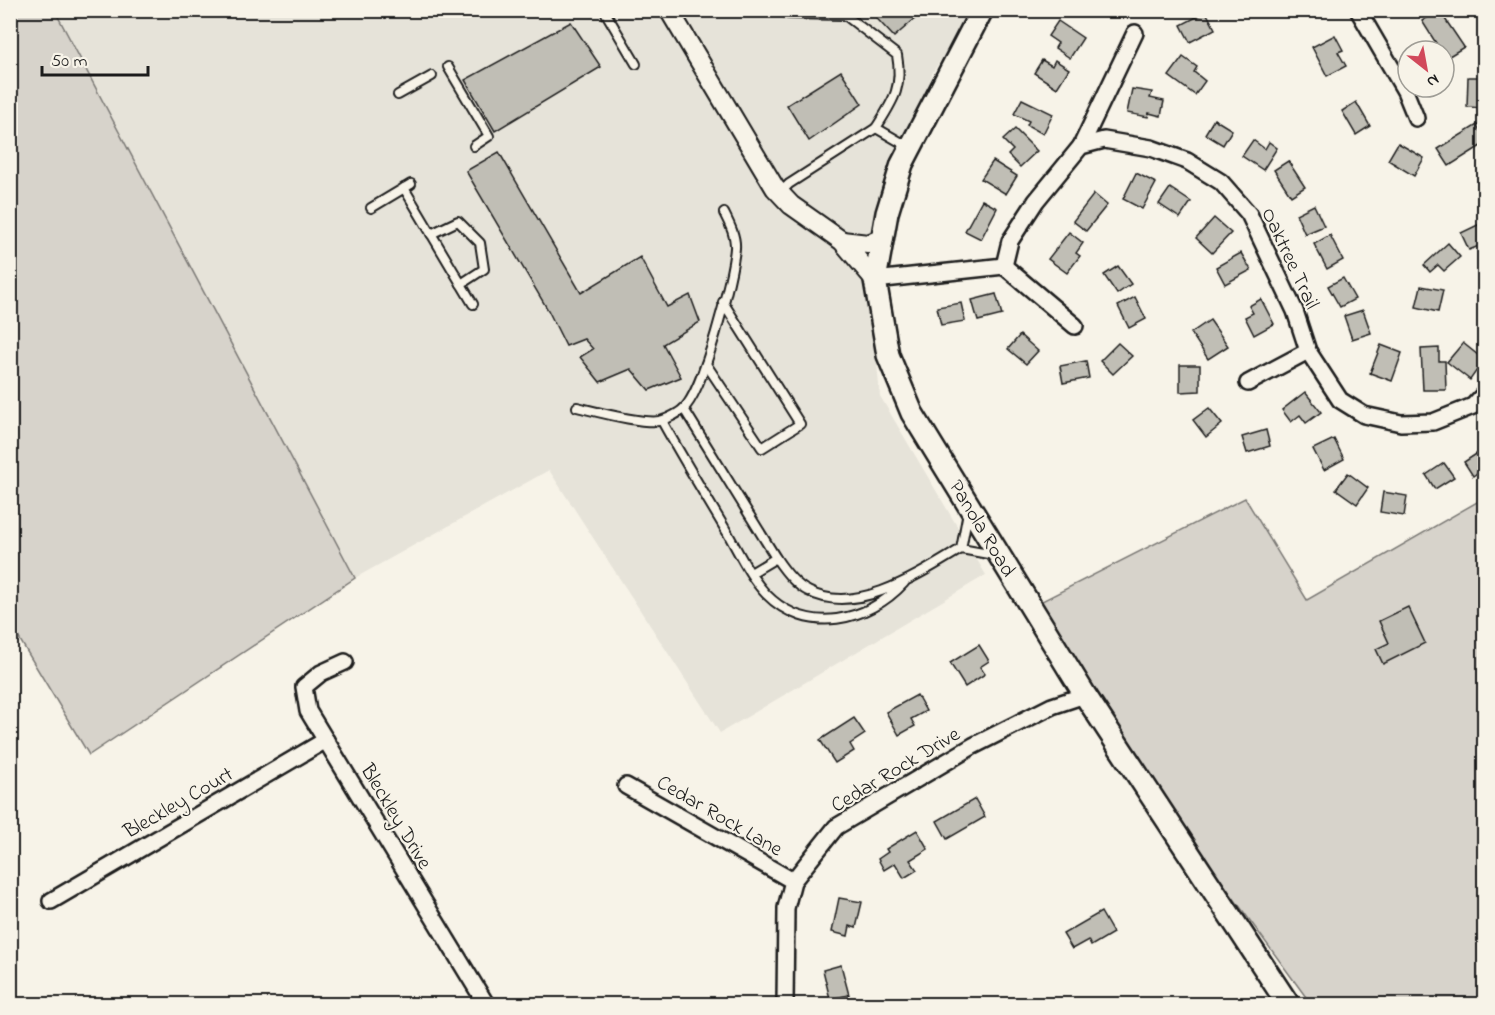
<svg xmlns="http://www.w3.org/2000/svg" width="1495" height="1015" font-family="'Indie Flower',sans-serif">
<rect width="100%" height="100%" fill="#f7f3e8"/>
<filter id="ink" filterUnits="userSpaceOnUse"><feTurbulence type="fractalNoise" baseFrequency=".0167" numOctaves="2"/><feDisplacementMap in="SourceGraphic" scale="12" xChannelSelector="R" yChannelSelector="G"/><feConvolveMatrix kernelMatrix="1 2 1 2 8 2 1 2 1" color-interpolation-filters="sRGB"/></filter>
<g filter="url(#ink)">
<!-- built -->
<polygon fill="#e6e3d9" points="55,11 972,11 933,72 916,119 870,289 880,396 986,575 720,733 549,470 355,578"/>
<!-- green -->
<g fill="#d7d3cb" stroke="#7a7874" stroke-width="1.5">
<polygon points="11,10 55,11 355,578 89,755 11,625"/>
<polygon points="1245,498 1307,600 1484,498 1484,1004 1311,1004 1081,689 1038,603"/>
</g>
<!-- building -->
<g fill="#c0beb5" stroke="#1c1c1c" stroke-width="1.5">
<polygon points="869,10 925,10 894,37"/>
<polygon points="1439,10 1464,47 1446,58 1444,51 1441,51 1422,21"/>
<polygon points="1206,12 1215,29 1190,42 1181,25"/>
<polygon points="1058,21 1083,38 1070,58 1055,48 1058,43 1048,36"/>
<polygon points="571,22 601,67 495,131 465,80"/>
<polygon points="1335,35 1343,50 1338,52 1346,66 1327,76 1312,47"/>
<polygon points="1183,57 1197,67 1194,72 1205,81 1195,95 1169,76"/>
<polygon points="1042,60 1052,66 1055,60 1069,69 1057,88 1034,73"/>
<polygon points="841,71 862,104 809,141 787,105"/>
<polygon points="1468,77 1484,77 1484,108 1467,107"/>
<polygon points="1132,89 1152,92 1150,98 1164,101 1161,116 1149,113 1148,117 1127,113"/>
<polygon points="1022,99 1053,114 1043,134 1027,125 1029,121 1014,114"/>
<polygon points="1356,102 1370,126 1356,135 1342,111"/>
<polygon points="1214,119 1232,130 1223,145 1205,134"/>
<polygon points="1477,125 1484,138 1484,144 1449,166 1438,149"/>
<polygon points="1015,129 1037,151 1020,167 1008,155 1013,150 1003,140"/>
<polygon points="1253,140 1265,149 1269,142 1277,148 1263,170 1242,156"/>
<polygon points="1398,143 1424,158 1414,176 1388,160"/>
<polygon points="499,152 581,293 640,257 667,307 690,295 700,322 663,344 681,377 649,390 631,369 600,382 580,357 593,349 584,339 566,346 548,310 466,171"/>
<polygon points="993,161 1017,176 1006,194 981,179"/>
<polygon points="1288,161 1305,187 1291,196 1274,170"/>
<polygon points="1136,173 1156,183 1142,209 1123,199"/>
<polygon points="1170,188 1191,202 1180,218 1159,204"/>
<polygon points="1094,194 1107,205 1086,231 1073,221"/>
<polygon points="982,200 997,208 981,239 965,231"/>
<polygon points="1314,205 1324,226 1305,234 1296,214"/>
<polygon points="1214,218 1231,233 1212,253 1196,238"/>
<polygon points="1484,222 1484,244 1469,250 1461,233"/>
<polygon points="1069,232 1083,243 1076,253 1080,256 1067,273 1048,259"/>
<polygon points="1330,235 1343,260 1327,269 1314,244"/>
<polygon points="1448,243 1460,257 1444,271 1438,265 1430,272 1424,265"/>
<polygon points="1241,253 1251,270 1225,284 1216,267"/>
<polygon points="1118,266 1131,284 1117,294 1104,275"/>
<polygon points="1343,278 1355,299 1340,307 1328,286"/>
<polygon points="1421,286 1443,290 1438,312 1416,307"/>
<polygon points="996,294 1002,315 978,321 972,300"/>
<polygon points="1135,297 1146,319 1129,328 1118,306"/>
<polygon points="1261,299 1274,324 1254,335 1245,317 1253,313 1249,306"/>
<polygon points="961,303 965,321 941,325 937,307"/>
<polygon points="1363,310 1371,333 1352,339 1344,316"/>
<polygon points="1210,320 1228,346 1208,359 1191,333"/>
<polygon points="1020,335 1038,351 1026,364 1008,349"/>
<polygon points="1118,343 1132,356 1113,374 1100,361"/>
<polygon points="1463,343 1484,360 1470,380 1447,362"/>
<polygon points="1381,345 1402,353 1392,381 1370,373"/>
<polygon points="1439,348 1439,361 1445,361 1446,390 1423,390 1421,349"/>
<polygon points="1086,361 1089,378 1063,383 1060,366"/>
<polygon points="1180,365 1200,365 1200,391 1180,392"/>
<polygon points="1305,392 1321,412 1306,423 1300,415 1291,422 1282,410"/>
<polygon points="1209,408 1222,424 1206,437 1193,420"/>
<polygon points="1266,430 1270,446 1247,453 1242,437"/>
<polygon points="1334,439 1344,459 1324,470 1313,449"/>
<polygon points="1484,449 1484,468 1473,476 1464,462"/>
<polygon points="1444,463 1454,477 1435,489 1426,475"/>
<polygon points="1348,473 1368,488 1357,504 1336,489"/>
<polygon points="1383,492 1407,496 1404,516 1380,512"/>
<polygon points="1408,607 1425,643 1383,664 1376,649 1389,643 1379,621"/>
<polygon points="979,645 989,661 980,667 985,674 965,687 950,663"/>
<polygon points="917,695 926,711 911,719 915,726 899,735 886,712"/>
<polygon points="854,718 865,734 850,744 854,751 835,763 820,740"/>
<polygon points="975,799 985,817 947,839 937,821"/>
<polygon points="917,830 928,849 910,860 917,870 904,878 895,863 884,870 878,859 888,852 886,849"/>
<polygon points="839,898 862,902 856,928 850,926 848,936 832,932"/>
<polygon points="1101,912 1113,933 1091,946 1088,940 1072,949 1063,934"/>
<polygon points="841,965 849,995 830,999 823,970"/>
</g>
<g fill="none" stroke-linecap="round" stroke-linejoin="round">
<!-- service casing -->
<g stroke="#1c1c1c" stroke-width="12">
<g id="service">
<polyline points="604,10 636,64"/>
<path d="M778 10 788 14 845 15 897 55C903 88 893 101 876 128L909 147"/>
<polyline points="961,10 976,17"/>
<polyline points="448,67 489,136 474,146"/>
<polyline points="398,95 432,76"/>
<polyline points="404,188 473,304"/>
<polyline points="780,193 789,184 876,128"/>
<polyline points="371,208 411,184"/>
<polyline points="431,234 458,221 480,243 484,269 461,284"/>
<polyline points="706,364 762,448 800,424 723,302"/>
<path d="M577 407C594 411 649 426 663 420 669 418 679 413 683 409 703 393 733 276 735 248 736 236 729 223 724 213"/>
<path d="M684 409 776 558C784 570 795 585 808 591 856 617 921 573 961 549L994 555"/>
<path d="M662 421C683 459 705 495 727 532 739 553 750 577 766 594 807 636 868 622 904 583"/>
<polyline points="961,549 968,512"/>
<polyline points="751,573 776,558"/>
</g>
</g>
<!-- minor casing -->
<g stroke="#1c1c1c" stroke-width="20">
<g id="minor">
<polyline points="1358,10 1405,91 1416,118"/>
<polyline points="1081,146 1135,33"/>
<polyline points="1004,266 1010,241 1036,201 1081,146 1104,140 1151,148 1187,161 1221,182 1249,214 1295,311 1308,351 1340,400 1364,415 1401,423 1433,422 1473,406 1484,394"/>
<polyline points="1004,266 1075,326"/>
<polyline points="875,280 1004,266"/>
<polyline points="1248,383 1308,351"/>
<polyline points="345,662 321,673 304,687 308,711 486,1004"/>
<polyline points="626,786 793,881"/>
<polyline points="51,901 326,740"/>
<polyline points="785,1004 786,908 793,881 836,827 973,746 1052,706 1085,695"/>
</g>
</g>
<!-- tertiary casing -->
<g stroke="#1c1c1c" stroke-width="22">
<g id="tertiary">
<polyline points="669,10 775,188 791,205 842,241 875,280"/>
<polyline points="842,241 868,244 883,238"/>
</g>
</g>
<!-- secondary casing -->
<g stroke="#1c1c1c" stroke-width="26">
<polyline id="secondary" points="982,10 902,164 887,213 875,280 888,355 912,413 1085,695 1288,1004"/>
</g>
<!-- service -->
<use href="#service" stroke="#f7f3e8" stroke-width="8"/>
<!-- minor -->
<use href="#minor" stroke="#f7f3e8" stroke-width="15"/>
<!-- tertiary -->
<use href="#tertiary" stroke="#f7f3e8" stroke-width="18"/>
<!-- secondary -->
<use href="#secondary" stroke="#f7f3e8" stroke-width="21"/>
</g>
</g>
<g text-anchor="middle" stroke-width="4.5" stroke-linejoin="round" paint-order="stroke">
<!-- street labels -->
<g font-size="21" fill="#1c1c1c" stroke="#f7f3e8">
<text transform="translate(1291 258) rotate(65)" y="7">Oaktree Trail</text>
<text transform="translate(983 528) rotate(59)" y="7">Panola Road</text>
<text transform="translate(895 769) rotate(-31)" y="7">Cedar Rock Drive</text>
<text transform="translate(178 802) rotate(-30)" y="7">Bleckley Court</text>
<text transform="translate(720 815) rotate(30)" y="7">Cedar Rock Lane</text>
<text transform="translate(397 816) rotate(59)" y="7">Bleckley Drive</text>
</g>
</g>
<!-- margin -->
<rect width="1495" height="1015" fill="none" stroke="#f7f3e8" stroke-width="36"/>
<rect x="18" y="18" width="1459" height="979" fill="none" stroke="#1c1c1c" stroke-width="2" filter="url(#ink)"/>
<!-- north arrow -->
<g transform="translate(1426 69) rotate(149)"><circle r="28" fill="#f7f3e8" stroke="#9f9d96" stroke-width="1.5"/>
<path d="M0-4.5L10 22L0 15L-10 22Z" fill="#d1495b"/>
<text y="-9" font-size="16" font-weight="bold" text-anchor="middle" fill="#1c1c1c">N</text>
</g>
<!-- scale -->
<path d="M42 66v9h106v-9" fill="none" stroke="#1c1c1c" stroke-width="3"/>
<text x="51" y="66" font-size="18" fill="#1c1c1c" stroke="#f7f3e8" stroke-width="4.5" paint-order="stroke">50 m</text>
</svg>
